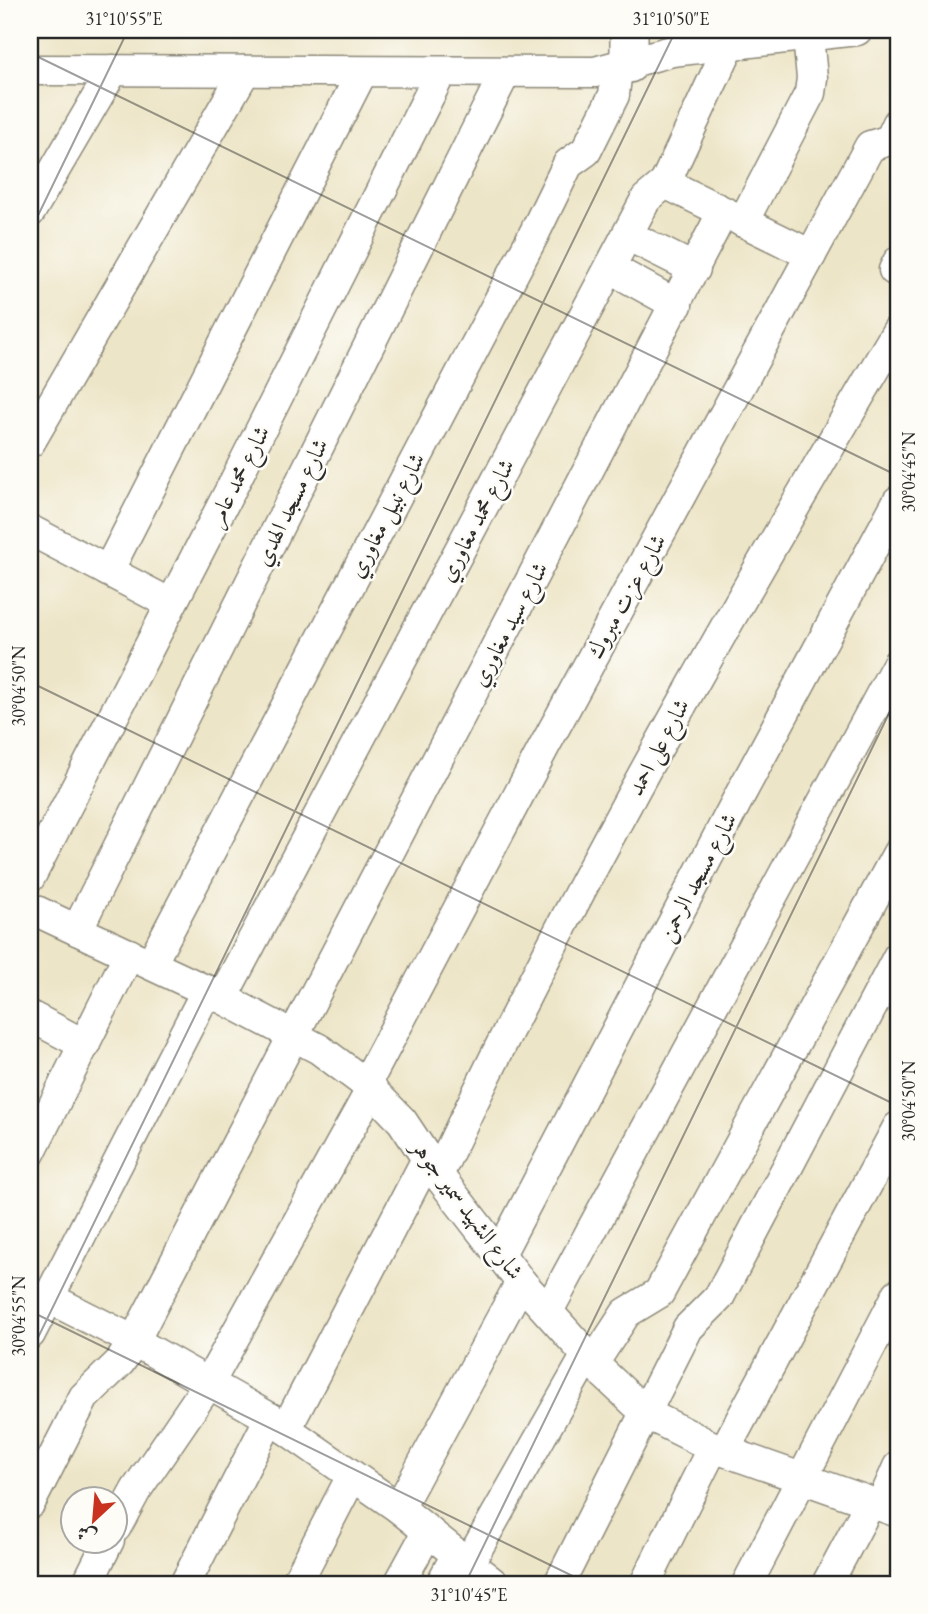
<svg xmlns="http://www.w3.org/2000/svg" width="928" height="1614" font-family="'EB Garamond',Amiri,serif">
<rect width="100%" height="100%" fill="#fdfcf7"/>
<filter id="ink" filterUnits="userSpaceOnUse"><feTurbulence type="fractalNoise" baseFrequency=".0143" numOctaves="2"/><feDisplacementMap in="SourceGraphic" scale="14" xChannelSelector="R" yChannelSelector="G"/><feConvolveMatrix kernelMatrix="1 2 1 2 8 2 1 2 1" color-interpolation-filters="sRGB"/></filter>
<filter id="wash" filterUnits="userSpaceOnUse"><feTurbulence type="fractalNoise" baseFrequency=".00686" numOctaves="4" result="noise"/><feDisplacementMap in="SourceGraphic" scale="28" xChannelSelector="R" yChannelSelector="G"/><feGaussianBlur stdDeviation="1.57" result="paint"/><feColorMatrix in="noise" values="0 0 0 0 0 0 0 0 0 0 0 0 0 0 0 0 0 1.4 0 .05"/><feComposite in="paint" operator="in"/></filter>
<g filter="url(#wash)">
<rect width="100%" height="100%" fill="#ede5c7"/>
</g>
<g filter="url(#ink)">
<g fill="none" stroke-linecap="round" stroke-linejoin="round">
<!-- minor casing -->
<g stroke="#8c8879" stroke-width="33">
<g id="minor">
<polyline points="30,70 595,72 672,51 857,30"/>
<polyline points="665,183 811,255"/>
<polyline points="30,212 113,70"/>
<polyline points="743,222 810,93 812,78 808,36"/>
<polyline points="627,235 695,269"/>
<polyline points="610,268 677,305"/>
<polyline points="894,270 898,262"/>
<polyline points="30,442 245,71"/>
<polyline points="30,530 171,604"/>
<polyline points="108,571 362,72"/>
<polyline points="30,877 233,485 441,72"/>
<polyline points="30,908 222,998 319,1049 366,1084 402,1121 438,1175 521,1282 603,1373 647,1414 713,1447 898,1512"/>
<polyline points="77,930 505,73"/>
<polyline points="151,964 534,234 568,164 586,151 614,95 617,68"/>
<polyline points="222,998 646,199 665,183 729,46"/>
<polyline points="30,1016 85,1045"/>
<polyline points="366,1084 544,747 870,146 890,140 898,123"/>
<polyline points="30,1153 129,954"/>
<path d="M438 1175C575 884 735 606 898 330"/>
<polyline points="500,1254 740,795 898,501"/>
<polyline points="49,1298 134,1341 270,1418 399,1508 494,1584"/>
<polyline points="548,1311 898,663"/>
<polyline points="30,1334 207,990"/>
<polyline points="594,1362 626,1313 659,1293 898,853"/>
<polyline points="286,1429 428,1157"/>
<polyline points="724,1451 898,1127"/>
<polyline points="30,1503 84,1397 120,1362 134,1341 723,212"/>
<polyline points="881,1506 898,1467"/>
<polyline points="399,1508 521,1282"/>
<polyline points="116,1527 136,1490 209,1383 372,1088"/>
<polyline points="469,1563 587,1355"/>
<polyline points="87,1584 109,1540"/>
<polyline points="185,1584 270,1418"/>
<polyline points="296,1584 352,1476"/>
<polyline points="399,1584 428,1531"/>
<polyline points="441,1584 457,1554"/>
<polyline points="559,1584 688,1328 719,1297 898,957"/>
<polyline points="645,1584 713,1447"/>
<polyline points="747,1584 898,1294"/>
<polyline points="827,1584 870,1503"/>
</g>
</g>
<!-- tertiary casing -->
<g stroke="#8c8879" stroke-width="40">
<polyline id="tertiary" points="629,30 629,64"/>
</g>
<!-- minor -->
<use href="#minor" stroke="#fff" stroke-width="30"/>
<!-- tertiary -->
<use href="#tertiary" stroke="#fff" stroke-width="37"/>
</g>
</g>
<!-- ticks -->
<path fill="none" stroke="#2b2b2b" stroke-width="2" stroke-opacity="0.45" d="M30 53 898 476M30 232 128 30M30 682 898 1106M30 1311 589 1584M30 1354 676 30M465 1584 898 695"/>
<g text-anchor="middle" stroke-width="5" stroke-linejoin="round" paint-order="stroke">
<!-- street labels -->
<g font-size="23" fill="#2b2b2b" stroke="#fdfcf7">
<text transform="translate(238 476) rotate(-63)" y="8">شارع محمد عامر</text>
<text transform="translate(291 502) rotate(-64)" y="8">شارع مسجد الهدي</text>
<text transform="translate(386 515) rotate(-62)" y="8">شارع نبيل مغاوري</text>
<text transform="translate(476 520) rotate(-62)" y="8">شارع محمد مغاوري</text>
<text transform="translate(626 596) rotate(-61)" y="8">شارع عزت مبروك</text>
<text transform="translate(509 624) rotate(-62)" y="8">شارع سيد مغاوري</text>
<text transform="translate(658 747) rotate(-62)" y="8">شارع على احمد</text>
<text transform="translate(697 877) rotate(-62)" y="8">شارع مسجد الرحمن</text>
<text transform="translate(468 1209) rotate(53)" y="8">شارع الشهيد سمير جوهر</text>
</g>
</g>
<!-- margin -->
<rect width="928" height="1614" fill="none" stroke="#fdfcf7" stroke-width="77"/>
<!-- north arrow -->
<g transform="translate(94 1520) rotate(206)"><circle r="33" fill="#fdfcf7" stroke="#a9a8a5" stroke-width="2"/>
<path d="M0-5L12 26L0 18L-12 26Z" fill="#c8321e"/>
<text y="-10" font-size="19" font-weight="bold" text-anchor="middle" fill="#2b2b2b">ش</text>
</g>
<rect x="38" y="38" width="852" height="1538" fill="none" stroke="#2b2b2b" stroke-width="2.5"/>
<g font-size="18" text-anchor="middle" fill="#2b2b2b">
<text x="124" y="25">31°10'55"E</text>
<text x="671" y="25">31°10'50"E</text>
<text transform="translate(909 472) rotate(-90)" y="6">30°04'45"N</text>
<text transform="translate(19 686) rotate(-90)" y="6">30°04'50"N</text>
<text transform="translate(909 1101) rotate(-90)" y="6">30°04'50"N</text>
<text transform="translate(19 1316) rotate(-90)" y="6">30°04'55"N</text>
<text x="469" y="1601">31°10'45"E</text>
</g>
</svg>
